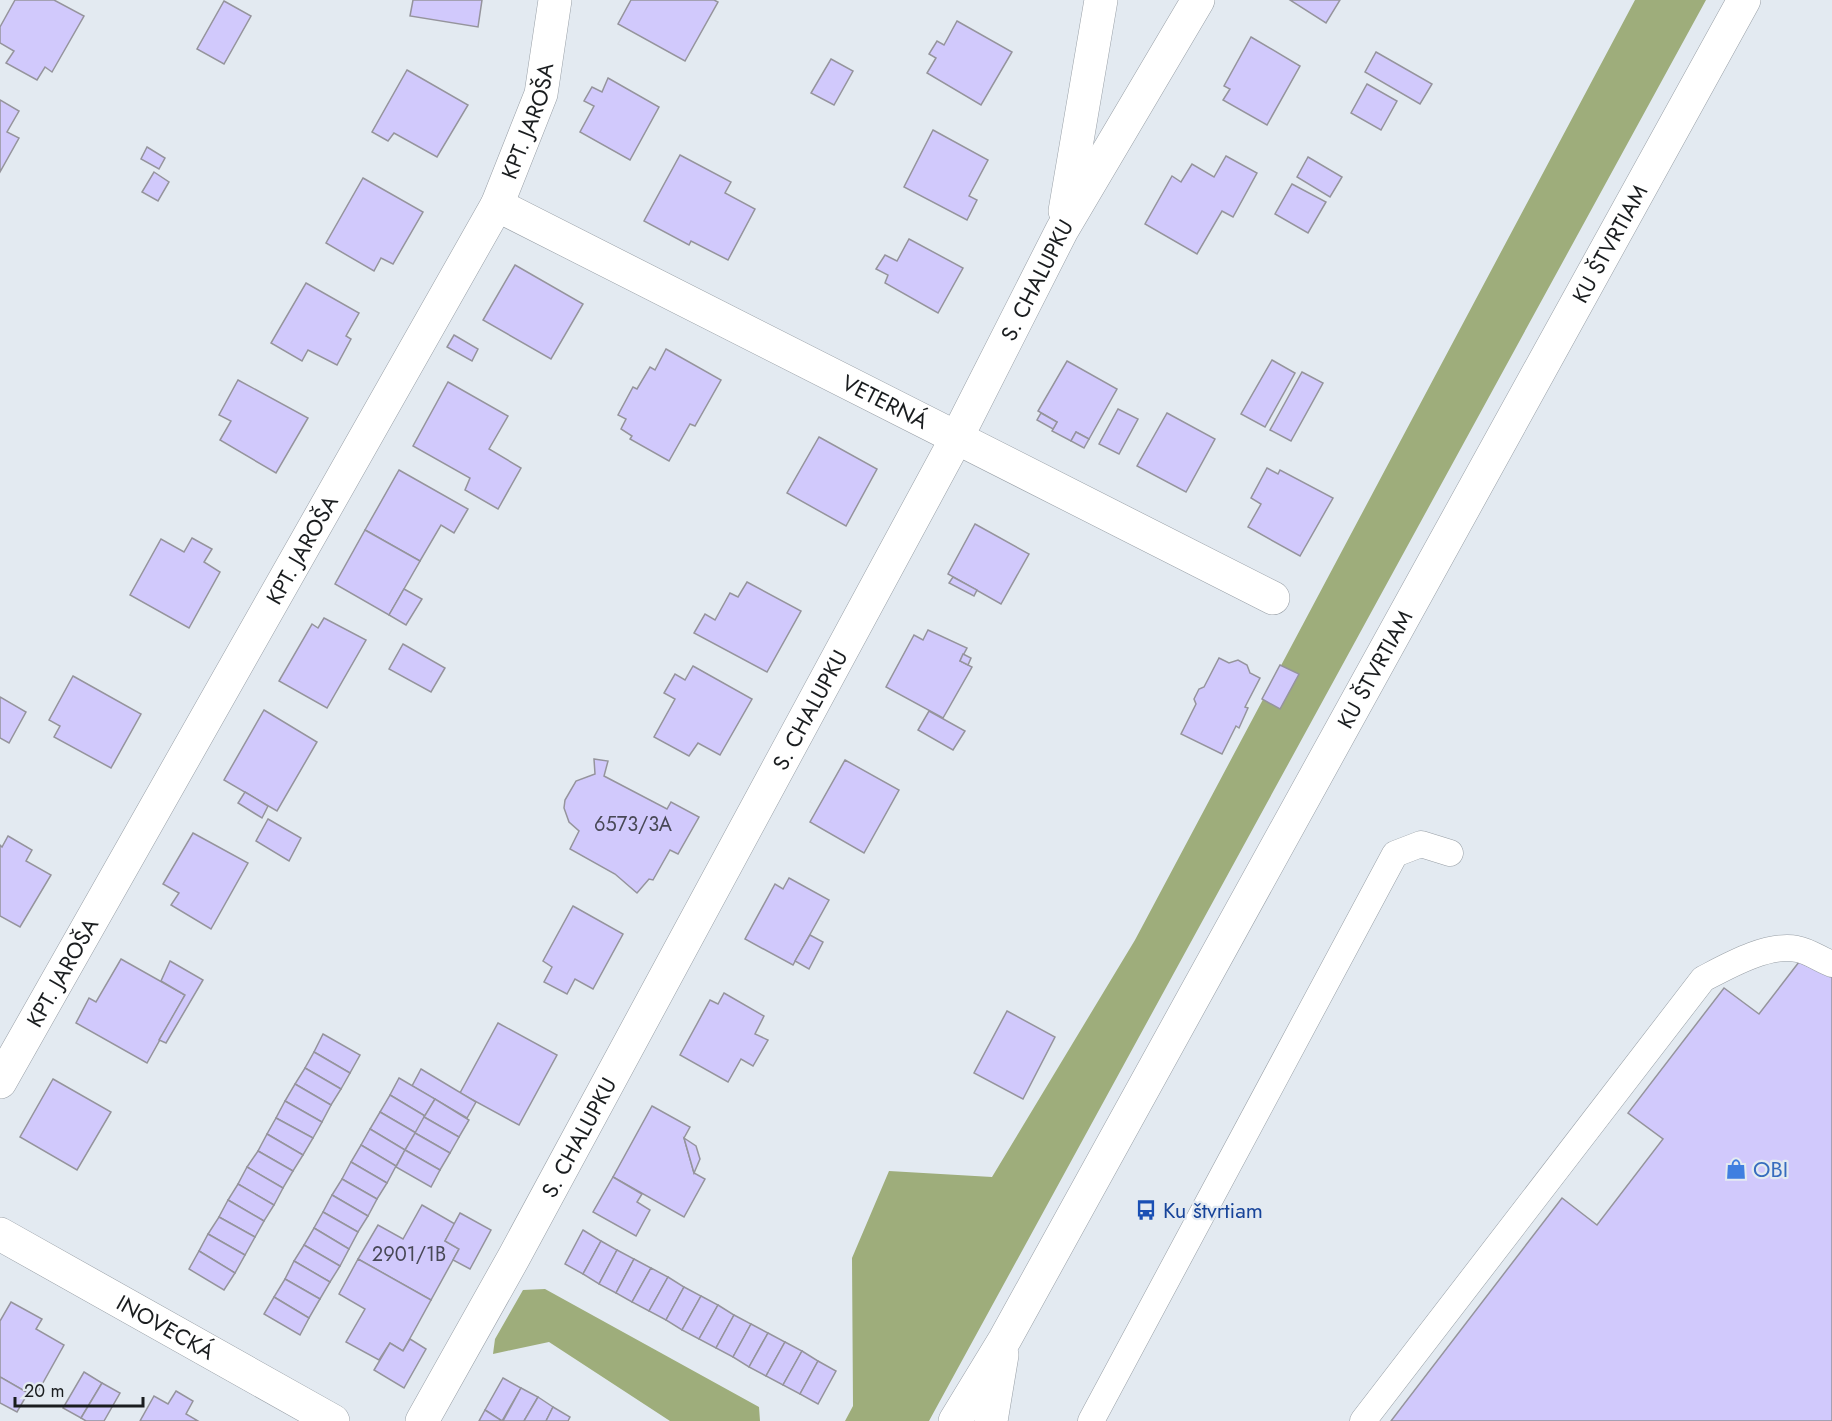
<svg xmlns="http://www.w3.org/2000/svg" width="1832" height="1421" font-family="Jost,sans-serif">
<rect width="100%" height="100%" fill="#e3eaf1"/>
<!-- forest -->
<g fill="#9ead7b">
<polygon points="1635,0 1706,0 929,1421 845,1421 853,1406 852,1258 889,1171 992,1177 1135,940"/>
<polygon points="545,1289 759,1407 760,1421 670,1421 549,1342 493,1354 495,1339 523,1290"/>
</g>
<!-- building -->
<g fill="#d1c9fc" stroke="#95949c" stroke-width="1.5">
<polygon points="15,0 54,0 84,16 52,72 45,67 37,80 6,63 14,51 0,43 0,27"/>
<polygon points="413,0 482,0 478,27 410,16"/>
<polygon points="631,0 714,0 718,2 685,61 618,24"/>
<polygon points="1290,0 1340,0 1326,23"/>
<polygon points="224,1 251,16 224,64 197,49"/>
<polygon points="957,21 1012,52 981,105 927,73 936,58 929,54 937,41 944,45"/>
<polygon points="1251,37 1300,66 1267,125 1223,100 1230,89 1224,86"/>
<polygon points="1376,52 1432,84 1420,104 1365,72"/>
<polygon points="831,59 853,71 834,105 811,93"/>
<polygon points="407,70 468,105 437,157 394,133 388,141 372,132"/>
<polygon points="608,78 659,107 630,160 580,132 594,106 584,101 592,87 602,92"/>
<polygon points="1367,84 1397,101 1381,130 1351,113"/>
<polygon points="0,100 19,111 7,132 19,138 0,172"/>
<polygon points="933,130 988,160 969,196 977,200 967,220 904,187"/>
<polygon points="147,147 165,158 159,169 141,159"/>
<polygon points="680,155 731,182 725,193 755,209 728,260 691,241 689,245 644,221"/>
<polygon points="1226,156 1257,173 1233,217 1222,211 1197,254 1145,224 1172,176 1181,182 1192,164 1214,177"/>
<polygon points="1308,157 1342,177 1330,197 1297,177"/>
<polygon points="154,172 169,182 158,201 142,192"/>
<polygon points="363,178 423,212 393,264 381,258 374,271 326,243"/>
<polygon points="1292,184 1326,202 1308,233 1275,214"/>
<polygon points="909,239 963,268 938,313 885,283 888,275 876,269 885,255 897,261"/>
<polygon points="515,265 583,304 551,359 483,320"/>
<polygon points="306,283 359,313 346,336 351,339 337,365 308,350 302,361 271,343"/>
<polygon points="454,335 478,349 472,361 447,347"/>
<polygon points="666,349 721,380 695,426 690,424 669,461 630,439 632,436 621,429 626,419 618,415 633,387 637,389 650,367 655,370"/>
<polygon points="1272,360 1295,373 1265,427 1241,414"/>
<polygon points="1067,361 1117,389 1089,439 1076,432 1071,441 1052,431 1057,422 1038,411"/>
<polygon points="1302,372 1323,383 1291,441 1270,430"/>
<polygon points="238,380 308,418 276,473 220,440 231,421 219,415"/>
<polygon points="448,382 508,416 489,449 521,468 498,509 465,490 470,478 413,446"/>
<polygon points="1118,409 1138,419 1119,454 1099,444"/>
<polygon points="1041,413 1057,422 1053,429 1037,420"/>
<polygon points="1167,413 1215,439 1186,492 1137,466"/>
<polygon points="1076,432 1089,439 1084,448 1071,441"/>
<polygon points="819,437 877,469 846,526 787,493"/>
<polygon points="1267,468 1278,474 1280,470 1333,498 1300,556 1248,527 1261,504 1251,498"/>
<polygon points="399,470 468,509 454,533 441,525 420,561 365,530"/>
<polygon points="975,524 1029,554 1001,604 948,574"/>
<polygon points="365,530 420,561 389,615 335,584"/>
<polygon points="192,538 212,549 204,562 220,572 189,628 130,595 161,539 184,552"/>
<polygon points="953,577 977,590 974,596 949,583"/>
<polygon points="747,582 801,611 767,672 694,633 705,614 715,620 730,593 738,597"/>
<polygon points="404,589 422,599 406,625 389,615"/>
<polygon points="324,618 366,640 327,708 279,681 312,624 318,628"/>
<polygon points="928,630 967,648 960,661 972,667 943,718 886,687 914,635 923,640"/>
<polygon points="403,644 445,668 431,692 389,669"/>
<polygon points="963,654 971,658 968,665 960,661"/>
<polygon points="1219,658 1229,663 1238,660 1247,665 1250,673 1260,678 1245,707 1248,708 1239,728 1236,726 1222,754 1181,734 1196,704 1194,699 1199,689 1204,687"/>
<polygon points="1280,665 1299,674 1280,709 1262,699"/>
<polygon points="693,666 752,699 720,755 698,743 689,756 654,737 675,699 664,693 675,674 685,680"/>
<polygon points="73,676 141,714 111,768 54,737 60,726 49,720"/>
<polygon points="0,697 26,712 9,743 0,738"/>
<polygon points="264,710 317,742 277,811 224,780"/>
<polygon points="929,711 965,731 953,750 918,730"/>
<polygon points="594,759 608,761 604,776 667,809 671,802 699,817 678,854 670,850 653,880 649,879 637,893 615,874 570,849 579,831 569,822 564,808 565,800 576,781 595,774"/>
<polygon points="845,760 899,790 864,853 810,822"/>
<polygon points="245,792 268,806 262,818 238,803"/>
<polygon points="268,819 301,838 289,861 256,841"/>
<polygon points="193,833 248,863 211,929 171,905 179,893 163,884"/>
<polygon points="8,836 32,850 26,861 51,875 20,927 0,916 0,845 2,847"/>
<polygon points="789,878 829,900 793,965 745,939 775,884 783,889"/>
<polygon points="573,906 623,934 593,989 575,979 567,994 544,982 552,967 543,961"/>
<polygon points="810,935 823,942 809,969 795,961"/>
<polygon points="121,959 185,995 147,1063 76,1023 89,998 96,1002"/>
<polygon points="170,961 203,980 166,1043 159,1040 185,995 161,981"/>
<polygon points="1799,962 1832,977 1832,1421 1391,1421 1562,1198 1597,1225 1663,1139 1628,1113 1724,988 1759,1014"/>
<polygon points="724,993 764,1016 755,1034 768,1040 753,1066 741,1059 728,1082 680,1055 710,1000 718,1004"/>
<polygon points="1007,1011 1055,1037 1023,1099 974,1073"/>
<polygon points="498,1023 557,1055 519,1125 460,1093"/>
<polygon points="323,1034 360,1055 350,1073 314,1052"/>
<polygon points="314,1052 350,1073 341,1089 305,1068"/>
<polygon points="305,1068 341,1089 331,1105 295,1084"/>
<polygon points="421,1069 476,1102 467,1118 412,1086"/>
<polygon points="399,1078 435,1099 425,1116 390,1095"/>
<polygon points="53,1079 111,1112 77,1170 20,1137"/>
<polygon points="295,1084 331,1105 322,1122 285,1101"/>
<polygon points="390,1095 425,1116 416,1133 380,1112"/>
<polygon points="435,1099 469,1120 459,1137 424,1117"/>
<polygon points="285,1101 322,1122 313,1138 276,1118"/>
<polygon points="652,1106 690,1127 684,1138 694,1173 705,1179 684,1217 613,1177"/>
<polygon points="380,1112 416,1133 405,1150 370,1129"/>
<polygon points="424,1117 459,1137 450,1153 415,1133"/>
<polygon points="276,1118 313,1138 303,1155 267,1134"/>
<polygon points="370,1129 405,1150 396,1166 361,1145"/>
<polygon points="415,1133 450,1153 440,1170 405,1150"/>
<polygon points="267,1134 303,1155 293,1171 258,1151"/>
<polygon points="684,1138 696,1146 700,1159 694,1173"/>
<polygon points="361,1145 396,1166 387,1183 351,1162"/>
<polygon points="405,1150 440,1170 431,1187 396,1167"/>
<polygon points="258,1151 293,1171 283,1188 247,1167"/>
<polygon points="351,1162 387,1183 377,1199 342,1179"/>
<polygon points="247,1167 283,1188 274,1205 238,1184"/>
<polygon points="613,1177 642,1194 637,1202 650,1210 636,1236 593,1212"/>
<polygon points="342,1179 377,1199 368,1216 332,1195"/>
<polygon points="238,1184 274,1205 264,1221 228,1200"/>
<polygon points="332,1195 368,1216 358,1232 323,1212"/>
<polygon points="228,1200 264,1221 255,1237 219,1217"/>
<polygon points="422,1205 455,1224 445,1241 459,1249 431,1300 358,1259 378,1225 403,1239"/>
<polygon points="323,1212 358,1232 349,1249 314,1228"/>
<polygon points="460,1213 491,1230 470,1269 453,1260 459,1249 445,1241"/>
<polygon points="219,1217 255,1237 245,1255 208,1234"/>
<polygon points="314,1228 349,1249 340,1266 304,1245"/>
<polygon points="583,1230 601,1241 583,1274 565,1264"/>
<polygon points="208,1234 245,1255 235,1273 199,1251"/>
<polygon points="601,1241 617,1250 599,1284 583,1274"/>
<polygon points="304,1245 340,1266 330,1282 294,1261"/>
<polygon points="617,1250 634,1259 616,1293 599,1284"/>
<polygon points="199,1251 235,1273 224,1290 189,1269"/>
<polygon points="358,1259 431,1300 403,1351 390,1343 379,1360 346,1342 365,1309 339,1294"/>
<polygon points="634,1259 651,1268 632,1302 616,1293"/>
<polygon points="294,1261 330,1282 320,1299 285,1279"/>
<polygon points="651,1268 668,1277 649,1311 632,1302"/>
<polygon points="668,1277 684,1287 666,1320 649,1311"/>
<polygon points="285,1279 320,1299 309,1318 274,1297"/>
<polygon points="684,1287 701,1296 682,1330 666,1320"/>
<polygon points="701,1296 718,1305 699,1339 682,1330"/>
<polygon points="274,1297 309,1318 300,1335 264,1314"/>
<polygon points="11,1302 42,1319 36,1329 64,1345 35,1397 0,1377 0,1321"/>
<polygon points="718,1305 734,1315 716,1348 699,1339"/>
<polygon points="734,1315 751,1324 733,1357 716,1348"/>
<polygon points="751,1324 768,1333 749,1367 733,1357"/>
<polygon points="768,1333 785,1342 766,1376 749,1367"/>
<polygon points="410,1339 426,1349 404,1388 374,1370 390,1343 403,1351"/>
<polygon points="785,1342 802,1351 783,1385 766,1376"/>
<polygon points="802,1351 818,1361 800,1394 783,1385"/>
<polygon points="818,1361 836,1371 818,1404 800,1394"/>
<polygon points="84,1372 102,1383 81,1418 63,1408"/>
<polygon points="0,1377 28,1393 17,1412 0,1403"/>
<polygon points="503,1378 521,1388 502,1421 485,1410"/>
<polygon points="102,1383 120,1393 104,1421 86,1421 81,1418"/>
<polygon points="521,1388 538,1397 524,1421 503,1421"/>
<polygon points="176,1391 193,1401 186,1414 198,1421 140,1421 154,1396 168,1404"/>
<polygon points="538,1397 553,1407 546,1421 524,1421"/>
<polygon points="553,1407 570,1417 568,1421 546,1421"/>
<polygon points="485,1410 502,1421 479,1421"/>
</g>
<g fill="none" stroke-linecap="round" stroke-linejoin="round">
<!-- lane casing -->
<g stroke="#989fa6" stroke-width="27">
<g id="lane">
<polyline points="1091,1421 1395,854 1421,844 1450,853"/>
<path d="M1363 1421 1703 979C1728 966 1768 943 1797 949 1809 951 1821 960 1832 964"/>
</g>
</g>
<!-- street casing -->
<g stroke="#989fa6" stroke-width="34">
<g id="street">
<path id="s1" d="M497 205 1273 598"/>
<polyline points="1065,211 1101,0"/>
<path id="s2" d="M0 1082 497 205 541 94 555 0"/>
<path id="s3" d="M0 1234 333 1421"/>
<path id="s4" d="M422 1421 514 1257 956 439 1062 230 1198 0"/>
</g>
</g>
<!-- secondary casing -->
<g stroke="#989fa6" stroke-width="34">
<g id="secondary">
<path id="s5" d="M955 1421 1005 1339 1744 0"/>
<polyline points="991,1421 1002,1355"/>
</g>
</g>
<!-- lane -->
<use href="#lane" stroke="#fff" stroke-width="26"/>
<!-- street -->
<use href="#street" stroke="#fff" stroke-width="33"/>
<!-- secondary -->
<use href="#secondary" stroke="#fff" stroke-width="33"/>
</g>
<!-- icons -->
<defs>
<g id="shop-bare" transform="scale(1.62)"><path d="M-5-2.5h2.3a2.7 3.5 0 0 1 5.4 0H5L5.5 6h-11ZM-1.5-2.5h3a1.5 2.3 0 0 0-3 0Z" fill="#3f7fe0" stroke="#e3eaf1" stroke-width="2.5" paint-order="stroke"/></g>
<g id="bus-bare" transform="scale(1.62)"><path d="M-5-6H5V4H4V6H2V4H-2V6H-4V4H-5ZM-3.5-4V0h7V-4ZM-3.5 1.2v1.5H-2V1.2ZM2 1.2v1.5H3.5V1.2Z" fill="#1a4fb4" stroke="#e3eaf1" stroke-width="2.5" paint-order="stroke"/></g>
</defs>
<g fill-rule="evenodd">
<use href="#shop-bare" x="1736" y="1169"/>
<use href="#bus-bare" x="1146" y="1210"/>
</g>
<g text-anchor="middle" stroke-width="4.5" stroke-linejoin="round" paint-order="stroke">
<!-- number labels -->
<g font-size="20" fill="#484856">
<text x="633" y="831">6573/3A</text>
<text x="409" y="1261">2901/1B</text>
</g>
<!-- street labels -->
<g font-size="22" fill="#1a1d1f" stroke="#e3eaf1">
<text dy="8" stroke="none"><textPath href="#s2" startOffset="1098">KPT. JAROŠA</textPath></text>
<text dy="8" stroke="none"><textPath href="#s5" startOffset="1347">KU ŠTVRTIAM</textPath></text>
<text dy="8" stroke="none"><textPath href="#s4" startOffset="1296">S. CHALUPKU</textPath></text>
<text dy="8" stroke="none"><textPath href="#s1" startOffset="435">VETERNÁ</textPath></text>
<text dy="8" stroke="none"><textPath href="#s2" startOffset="612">KPT. JAROŠA</textPath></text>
<text dy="8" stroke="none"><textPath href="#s5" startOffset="861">KU ŠTVRTIAM</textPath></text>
<text dy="8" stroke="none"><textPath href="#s4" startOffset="810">S. CHALUPKU</textPath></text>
<text dy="8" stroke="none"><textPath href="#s2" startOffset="126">KPT. JAROŠA</textPath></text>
<text dy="8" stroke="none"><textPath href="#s4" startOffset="324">S. CHALUPKU</textPath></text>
<text dy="8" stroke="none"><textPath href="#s3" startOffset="190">INOVECKÁ</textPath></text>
</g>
<!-- shop labels -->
<g font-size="22" fill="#366cbe" stroke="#e3eaf1" text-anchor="start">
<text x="1753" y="1177">OBI</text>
</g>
<!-- transit labels -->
<g font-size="22" fill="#164399" stroke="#e3eaf1" text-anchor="start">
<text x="1163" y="1218">Ku štvrtiam</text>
</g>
</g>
<!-- scale -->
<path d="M15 1397v9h128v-9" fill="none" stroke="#1a1d1f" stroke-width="3"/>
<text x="24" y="1397" font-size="18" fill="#1a1d1f" stroke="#e3eaf1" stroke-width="4.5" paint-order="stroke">20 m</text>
</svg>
